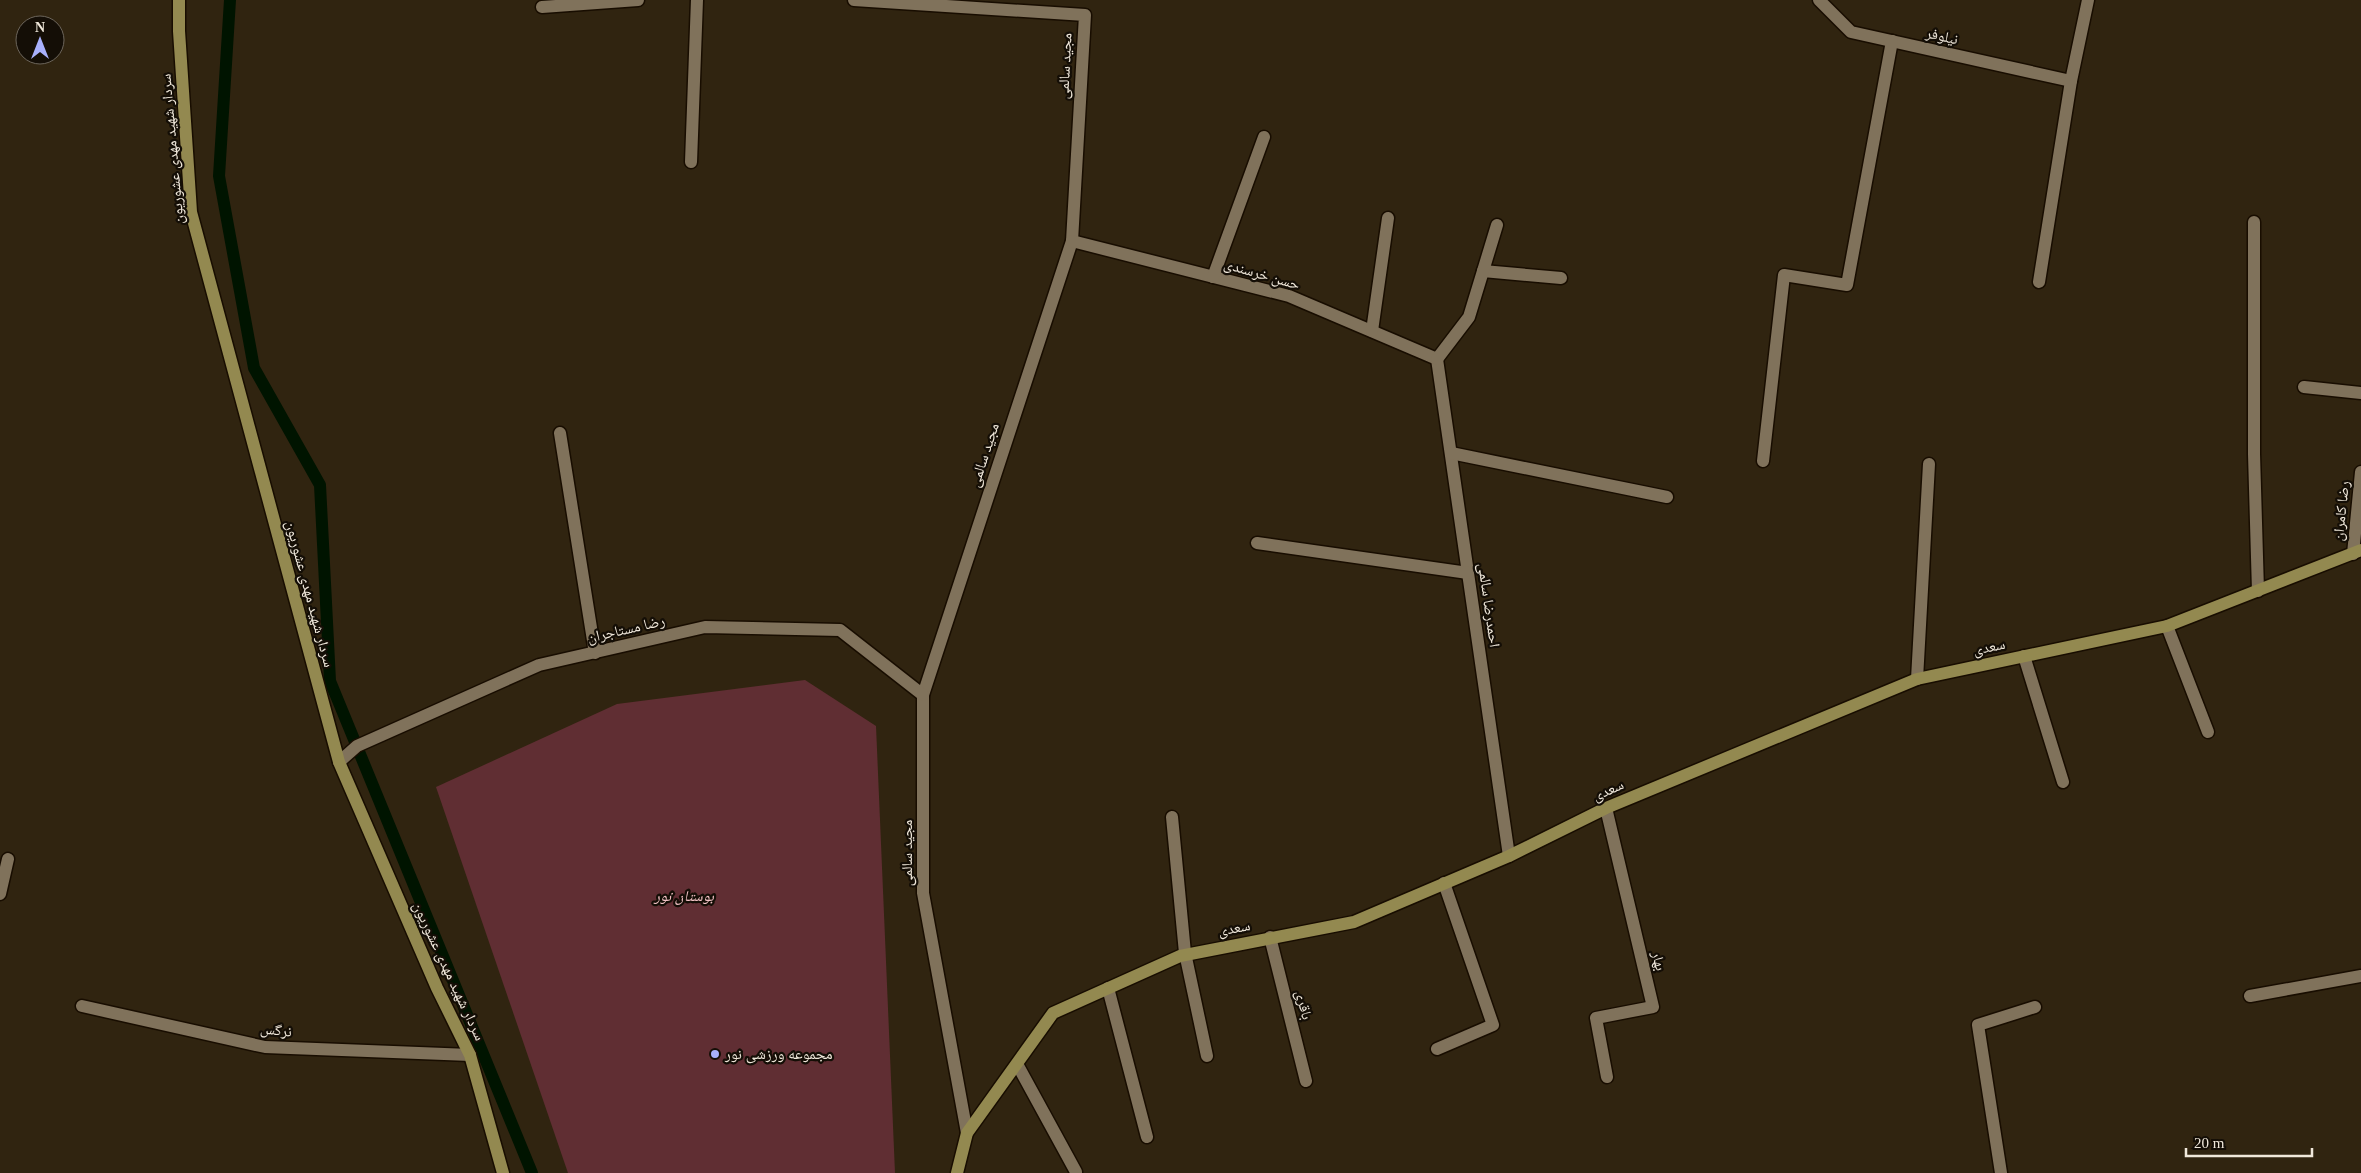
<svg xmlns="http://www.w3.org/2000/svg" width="2361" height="1173" font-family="'Times New Roman','Noto Naskh Arabic',serif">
<rect width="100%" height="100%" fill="#302410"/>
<!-- green -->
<polygon fill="#602e33" points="805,680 876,726 895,1173 568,1173 436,787 617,704"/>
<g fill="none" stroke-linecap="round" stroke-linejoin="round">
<!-- stream -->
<polyline stroke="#001400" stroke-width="12" points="230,0 219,176 254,368 320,485 330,681 532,1173"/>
<!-- street casing -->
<g stroke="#180d00" stroke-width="15">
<g id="street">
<polyline points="854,0 1085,15 1072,241 923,695 923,893 967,1133"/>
<polyline points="1819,0 1851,32 2071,81"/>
<polyline points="542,7 638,0"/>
<polyline points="691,162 697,0"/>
<polyline points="2254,222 2254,454 2258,591"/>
<polyline points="1072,241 1289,296 1437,359"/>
<polyline points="1483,271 1561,278"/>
<polyline points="1213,277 1264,137"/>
<polyline points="2039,282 2071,81 2088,0"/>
<polyline points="1372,331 1388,218"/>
<polyline points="1437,359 1509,856"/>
<polyline points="1437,359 1469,317 1497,225"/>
<polyline points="2304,387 2361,393"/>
<polyline points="560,433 595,653"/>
<polyline points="1451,453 1667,497"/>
<polyline points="1763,461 1784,275 1847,285 1892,41"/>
<polyline points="1257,543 1468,573"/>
<polyline points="2353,554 2361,472"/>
<polyline points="2167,626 2208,732"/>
<polyline points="2024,656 2063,782"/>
<polyline points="1917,679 1929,464"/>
<polyline points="339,762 357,746 539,665 705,627 840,630 923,695"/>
<polyline points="1606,808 1653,1007 1596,1018 1607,1077"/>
<polyline points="1172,817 1185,953 1207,1056"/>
<polyline points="0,894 8,859"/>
<polyline points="1270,937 1306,1081"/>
<polyline points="1108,988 1147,1137"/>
<polyline points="2250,996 2361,976"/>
<polyline points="82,1006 265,1047 470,1055"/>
<polyline points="1437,1049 1493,1025 1444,883"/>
<polyline points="1017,1064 1076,1172"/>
<polyline points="2001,1173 1978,1025 2035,1007"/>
</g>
</g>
<!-- secondary casing -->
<g stroke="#180d00" stroke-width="15">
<g id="secondary">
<polyline points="179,0 179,31 191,212 339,762 437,988 470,1055 503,1173"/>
<polyline points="957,1173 967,1133 1053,1013 1180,956 1354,922 1509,856 1606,808 1917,679 2167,626 2361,550"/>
</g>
</g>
<!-- street -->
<use href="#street" stroke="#80725b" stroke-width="12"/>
<!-- secondary -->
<use href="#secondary" stroke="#938950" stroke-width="12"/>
</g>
<!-- markers -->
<circle fill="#a8b0fc" stroke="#140e06" stroke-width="2" cx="715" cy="1054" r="5"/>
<g text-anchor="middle" stroke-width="4.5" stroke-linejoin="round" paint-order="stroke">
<!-- street labels -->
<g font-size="15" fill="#f0e8db" stroke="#140e06">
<text transform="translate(1942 36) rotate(13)" y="5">نیلوفر</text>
<text transform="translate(1065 66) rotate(-87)" y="5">مجید سالمی</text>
<text transform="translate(172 149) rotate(-95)" y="5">سردار شهید مهدی عشوریون</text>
<text transform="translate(1262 274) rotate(16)" y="5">حسن خرسندی</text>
<text transform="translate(984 455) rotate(-72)" y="5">مجید سالمی</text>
<text transform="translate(2341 511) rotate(-84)" y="5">رضا کامران</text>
<text transform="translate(310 594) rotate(75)" y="5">سردار شهید مهدی عشوریون</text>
<text transform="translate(1489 605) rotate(82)" y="5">احمدرضا سالمی</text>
<text transform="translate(626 629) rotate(-13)" y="5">رضا مستاجران</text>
<text transform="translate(1989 647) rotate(-12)" y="5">سعدی</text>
<text transform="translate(1608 790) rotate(-24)" y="5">سعدی</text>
<text transform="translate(907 853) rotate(-90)" y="5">مجید سالمی</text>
<text transform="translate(1234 928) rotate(-11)" y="5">سعدی</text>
<text transform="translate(1659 961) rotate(77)" y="5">بهار</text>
<text transform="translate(449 971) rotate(65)" y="5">سردار شهید مهدی عشوریون</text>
<text transform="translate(1304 1005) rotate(76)" y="5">باقری</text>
<text transform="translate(276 1030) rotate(6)" y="5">نرگس</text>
</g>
<!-- park labels -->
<g font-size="15" font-style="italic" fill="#f2c2c5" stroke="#140e06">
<text x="684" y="901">بوستان نور</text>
</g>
<!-- poi labels -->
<g font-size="15" fill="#f0e8db" stroke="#140e06" text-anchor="start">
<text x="725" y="1059">مجموعه ورزشی نور</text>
</g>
</g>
<!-- north arrow -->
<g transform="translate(40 40)"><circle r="24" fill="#140e06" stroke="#6c655b"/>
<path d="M0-4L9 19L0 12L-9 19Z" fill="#a8b0fc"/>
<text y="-8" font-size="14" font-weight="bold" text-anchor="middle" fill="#f0e8db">N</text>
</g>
<!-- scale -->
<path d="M2186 1148v8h126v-8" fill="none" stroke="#f0e8db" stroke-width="2.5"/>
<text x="2194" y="1148" font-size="15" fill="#f0e8db" stroke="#140e06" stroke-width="4" paint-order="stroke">20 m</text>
</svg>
